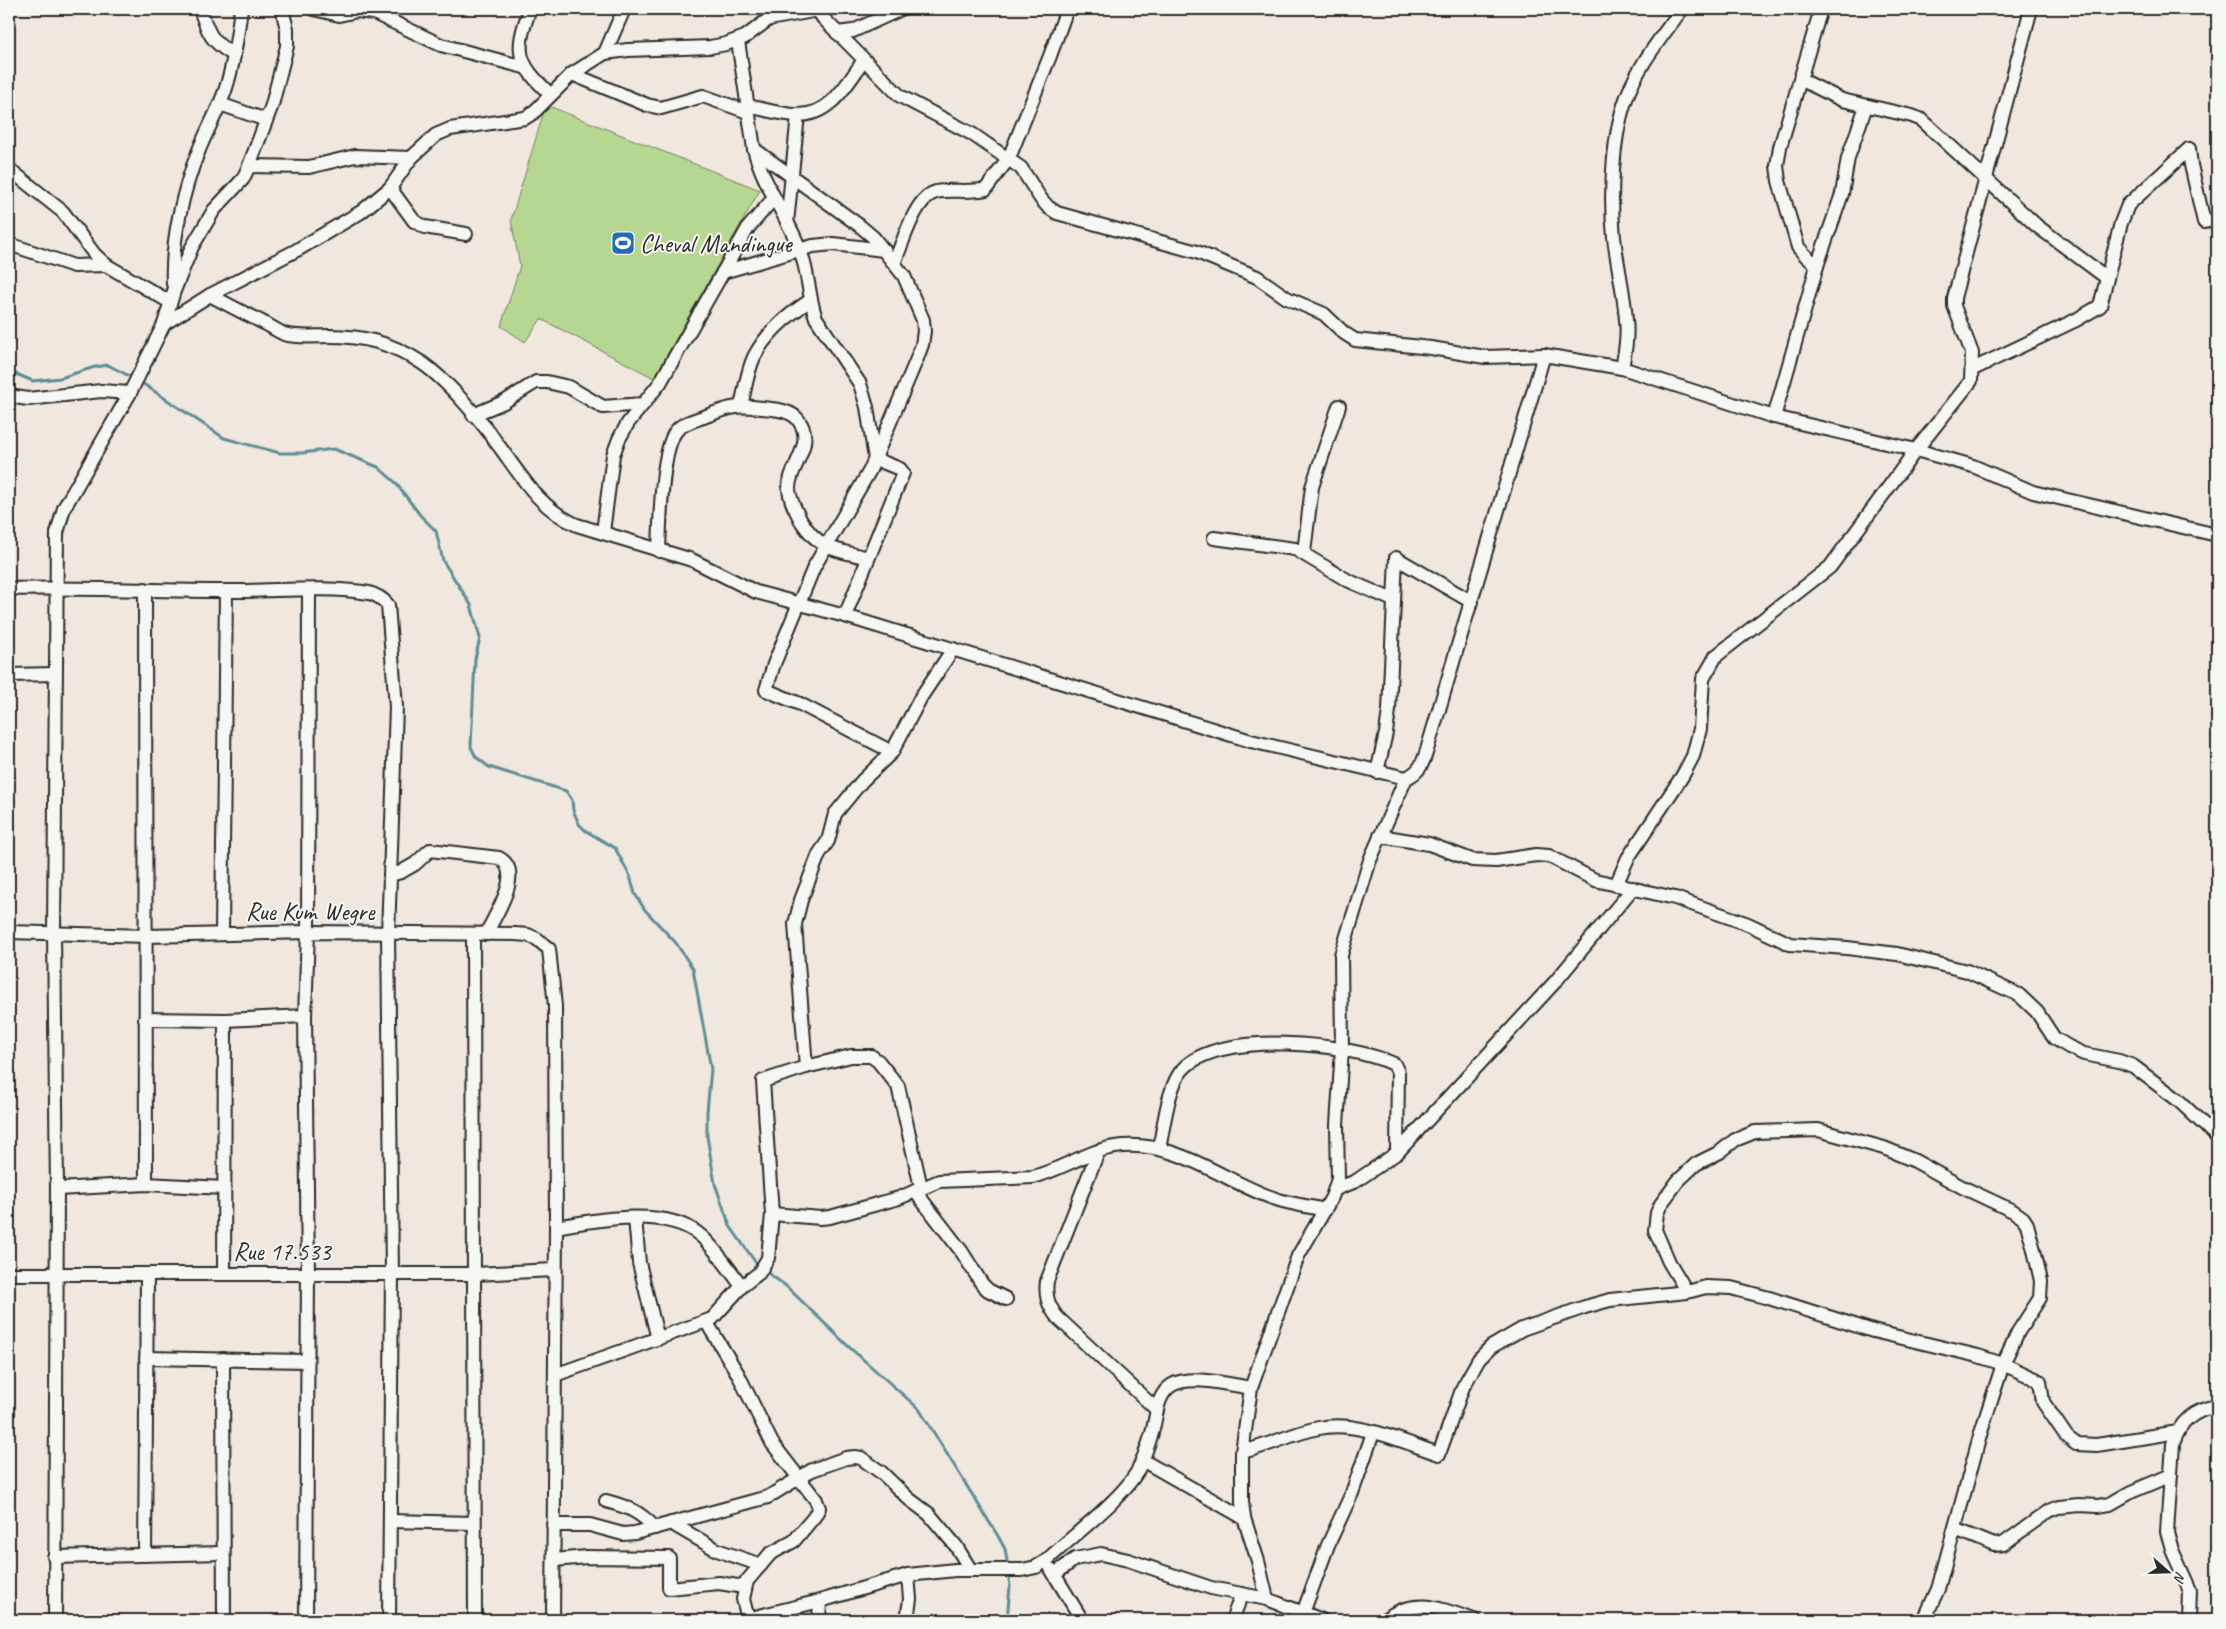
<svg xmlns="http://www.w3.org/2000/svg" width="2226" height="1629" font-family="Caveat,sans-serif">
<rect width="100%" height="100%" fill="#f0e7de"/>
<filter id="ink" filterUnits="userSpaceOnUse"><feTurbulence type="fractalNoise" baseFrequency=".02" numOctaves="2"/><feDisplacementMap in="SourceGraphic" scale="10" xChannelSelector="R" yChannelSelector="G"/><feConvolveMatrix kernelMatrix="1 2 1 2 8 2 1 2 1" color-interpolation-filters="sRGB"/></filter>
<g filter="url(#ink)">
<!-- green -->
<polygon fill="#b6d791" stroke="#70815e" points="546,105 760,190 654,378 541,319 525,342 501,326 520,266 511,220"/>
<g fill="none" stroke-linecap="round" stroke-linejoin="round">
<!-- stream -->
<g stroke="#5d8d95" stroke-width="3">
<polyline points="9,371 33,381 60,378 95,367 108,365 133,378"/>
<polyline points="139,381 224,438 280,453 302,453 334,449 378,467 395,482 420,515 436,531 443,561 471,605 480,638 475,659 471,747 476,757 489,767 566,791 572,800 573,810 579,824 586,831 615,848 630,876 635,894 645,910 676,943 693,969 711,1069 707,1112 707,1136 715,1184 730,1226 758,1266"/>
<polyline points="765,1271 786,1286 849,1347 919,1409 998,1536 1005,1549 1008,1567"/>
<polyline points="1007,1620 1010,1586 1008,1573"/>
</g>
<!-- street casing -->
<g stroke="#2b2b2b" stroke-width="16">
<g id="street">
<path d="M200 9C208 33 211 42 234 55"/>
<polyline points="314,9 339,15 357,11 374,13 441,45 524,67"/>
<path d="M530 9C514 52 517 63 550 94"/>
<polyline points="817,9 823,18 900,96 972,134 1021,168 1041,199 1048,207 1057,213 1197,252 1257,277 1287,298 1324,314 1344,333 1355,340 1431,348 1485,357 1544,355"/>
<polyline points="837,33 853,31 901,9"/>
<path d="M738 41 754 149C764 187 787 215 800 250 809 273 808 296 816 318L860 384 867 407 875 459 900 469 903 473 845 616"/>
<polyline points="605,53 624,9"/>
<polyline points="572,74 647,105 661,108 703,96 748,112"/>
<polyline points="1800,79 1842,100 1912,116 1922,120 2037,226 2107,278"/>
<polyline points="220,104 266,120"/>
<path d="M748 106C763 109 782 115 798 115 831 115 847 84 864 60"/>
<polyline points="754,149 860,226 873,237 904,276 923,320 924,331 922,345 916,361 870,470 814,567 774,664 766,690 800,704 892,752"/>
<polyline points="2189,149 2191,165 2204,222 2217,219"/>
<polyline points="249,166 309,167 355,156 411,158"/>
<polyline points="9,169 63,212 95,255 106,265 170,302"/>
<polyline points="390,188 414,221 425,227 466,234"/>
<polyline points="787,223 798,115"/>
<polyline points="9,244 74,266 106,265"/>
<path d="M894 263C903 244 914 198 936 192 952 189 970 193 986 189L1009 158 1050 56 1067 9"/>
<polyline points="1817,266 1842,194 1848,158 1866,106"/>
<polyline points="723,272 813,246 833,244 884,250"/>
<path d="M173 284C171 242 183 189 199 150 207 130 218 111 225 91 234 64 237 37 241 9"/>
<path d="M210 295C228 305 246 314 264 323 270 326 277 331 284 334 298 338 315 336 329 336 364 336 392 343 422 363 448 381 480 419 499 446 522 477 540 509 577 525L692 560 756 592 845 616 1251 741 1406 778C1420 772 1423 763 1427 750L1544 355 1622 368 1774 417 1916 450 1973 466 2033 492 2217 535"/>
<polyline points="164,324 210,295 297,250 361,212 390,188 411,158 436,135 450,129 525,118 533,113 572,74 605,53 628,50 710,47 726,44 745,37 769,19 824,9"/>
<path d="M1622 368C1625 352 1628 336 1626 320 1624 292 1617 265 1614 237 1610 199 1612 142 1624 105 1635 69 1660 39 1682 9"/>
<polyline points="1973,369 2076,320 2100,306 2121,223 2128,205 2189,149"/>
<polyline points="9,396 28,399 101,391 130,393"/>
<path d="M741 406C745 390 747 372 754 357 766 333 789 314 811 300"/>
<polyline points="473,415 504,402 536,382 547,382 569,387 603,407 643,404"/>
<polyline points="1774,417 1817,266 1805,255 1798,247 1779,181 1777,166 1780,147 1821,9"/>
<polyline points="603,532 613,455 619,439 628,423 660,383 748,228 773,199"/>
<polyline points="1214,538 1295,549 1347,580 1393,600"/>
<path d="M659 551C660 525 661 450 676 431 683 422 699 419 709 415 725 409 737 405 753 407 767 409 791 408 799 421 816 444 788 468 789 489 790 502 796 510 801 521 807 530 815 540 825 545 837 552 854 554 868 558"/>
<polyline points="1304,552 1312,487 1339,406"/>
<path d="M9 589C81 587 153 591 225 591 273 592 322 585 369 593 377 595 383 599 388 605L396 707 388 934 392 1274 389 1620"/>
<polyline points="145,589 146,1184"/>
<polyline points="9,675 55,674"/>
<polyline points="1377,772 1386,733 1389,710 1396,558 1472,602"/>
<polyline points="1380,836 1429,844 1472,860 1496,861 1536,855 1549,856 1595,880 1675,898 1748,924 1790,944 1847,948 1897,954 1967,971 2019,995 2037,1012 2054,1038 2069,1047 2084,1054 2119,1061 2133,1066 2178,1100 2217,1137"/>
<path d="M390 875 401 872 415 864 430 850 499 858C525 872 495 915 486 934"/>
<polyline points="1616,885 1628,858 1683,775 1693,756 1700,729 1703,679 1716,656 1830,567 1916,450 1971,381 1972,353 1954,306 1954,298 2031,9"/>
<polyline points="9,932 147,936 308,932 515,934 528,935 537,939 549,949 555,1006 556,1227 553,1620"/>
<polyline points="222,933 226,592"/>
<polyline points="473,934 475,1620"/>
<polyline points="145,1019 225,1020 305,1016"/>
<polyline points="806,1067 795,924 801,900 819,854 828,841 835,814 862,781 892,752 921,697 953,649"/>
<path d="M1159 1149C1164 1126 1168 1085 1183 1069 1220 1029 1349 1043 1394 1064L1398 1072 1397 1153"/>
<path d="M1098 1152 1047 1281C1045 1296 1048 1305 1057 1317L1157 1410"/>
<polyline points="57,1189 146,1184 224,1188"/>
<polyline points="1336,1189 1356,1181 1397,1153 1555,982 1633,888"/>
<polyline points="915,1191 962,1252 982,1284 988,1290 1006,1299"/>
<polyline points="772,1214 763,1081 806,1067 851,1056 871,1056 878,1061 898,1086 921,1187"/>
<polyline points="635,1218 639,1263 658,1339"/>
<path d="M556 1227C596 1220 667 1206 701 1236 717 1250 729 1270 742 1286"/>
<polyline points="9,1274 474,1274 554,1270"/>
<polyline points="224,1274 225,1020"/>
<polyline points="1687,1292 1669,1262 1655,1230 1657,1213 1661,1204 1678,1181 1696,1164 1720,1152 1735,1140 1755,1132 1818,1130 1884,1148 1915,1161 1962,1187 2013,1211 2023,1218 2027,1224 2034,1250 2041,1281 2040,1298 2018,1332 2003,1364 1981,1432 1938,1589 1924,1620"/>
<polyline points="707,1323 738,1374 772,1443 816,1500 819,1508 814,1517 794,1541 770,1554 747,1581 743,1599 748,1619"/>
<polyline points="146,1358 307,1361"/>
<polyline points="223,1359 224,1620"/>
<path d="M555 1375 712 1319 742 1286 759 1273 768 1258 772 1214 821 1218 830 1217 899 1198 939 1181 1033 1177C1061 1170 1087 1151 1115 1147 1174 1138 1221 1180 1273 1198 1289 1204 1308 1206 1325 1210"/>
<path d="M1242 1452C1268 1446 1293 1433 1319 1428 1357 1420 1403 1442 1439 1454L1463 1387 1479 1359 1491 1347 1522 1329 1585 1307 1610 1300 1687 1292 1706 1287 1731 1288 1769 1298 1873 1331 1978 1356 2003 1364 2040 1381 2043 1402 2067 1437 2076 1444 2097 1445 2177 1432"/>
<polyline points="1142,1460 1244,1518"/>
<path d="M606 1501C628 1507 639 1511 655 1528"/>
<polyline points="390,1521 474,1523"/>
<polyline points="671,1523 717,1550 761,1565"/>
<polyline points="553,1525 590,1525 623,1534 635,1533 768,1497 812,1470 846,1458 855,1457 861,1458 882,1473 909,1499 929,1514 956,1546 970,1569"/>
<polyline points="1955,1529 1994,1545 2003,1544 2049,1511 2059,1507 2079,1505 2098,1506 2110,1504 2131,1492 2171,1475"/>
<polyline points="145,1555 147,1274"/>
<polyline points="54,1557 223,1553"/>
<polyline points="554,1560 587,1557 669,1558 669,1588 719,1583 744,1587"/>
<polyline points="1051,1569 1082,1620"/>
<polyline points="1055,1574 1075,1559 1101,1554 1128,1560 1211,1588 1267,1599 1322,1620"/>
<polyline points="1267,1599 1258,1561 1244,1518 1242,1502 1242,1452 1251,1388 1298,1256 1332,1197 1338,1179 1337,1125 1342,1049 1341,955 1370,860 1406,778"/>
<polyline points="1303,1613 1328,1545 1352,1493 1373,1433"/>
<polyline points="55,1620 57,1189 54,933 57,533 64,508 130,393 164,324 174,291 192,247 214,210 243,179 249,166 272,105 287,46 287,29 282,9"/>
<polyline points="306,1620 308,1274 305,1016 308,932 309,590"/>
<path d="M743 1620 820 1601 908 1575 955 1570H1022L1036 1567 1046 1561C1072 1536 1119 1502 1137 1472 1143 1460 1148 1446 1152 1433 1157 1416 1156 1395 1172 1385 1190 1374 1231 1385 1251 1388"/>
<polyline points="819,1620 820,1601"/>
<polyline points="907,1620 910,1599 908,1575"/>
<polyline points="1232,1620 1242,1594"/>
<path d="M1384 1620C1416 1596 1440 1609 1474 1620"/>
<path d="M2189 1620 2190 1590 2172 1550 2167 1532 2173 1444C2180 1421 2194 1410 2217 1406"/>
</g>
</g>
<!-- street -->
<use href="#street" stroke="#f6f6f2" stroke-width="12"/>
</g>
</g>
<!-- icons -->
<defs>
<g id="stadium-square" transform="scale(1.25)"><rect x="-9" y="-9" width="18" height="18" rx="4" fill="#1f6fb2" stroke="#f6f6f2"/><path d="M0-5a6.5 5 0 1 0 0 10a6.5 5 0 1 0 0-10ZM-3.5-1.8h7v3.6h-7Z" fill="#fff"/></g>
</defs>
<g fill-rule="evenodd">
<use href="#stadium-square" x="623" y="243"/>
</g>
<g text-anchor="middle" stroke-width="4" stroke-linejoin="round" paint-order="stroke">
<!-- poi labels -->
<g font-size="25" fill="#2b2b2b" stroke="#f6f6f2" text-anchor="start">
<text x="640" y="252">Cheval Mandingue</text>
</g>
<!-- street labels -->
<g font-size="25" fill="#2b2b2b" stroke="#f6f6f2">
<text x="310" y="920">Rue Kum Wegre</text>
<text x="282" y="1260">Rue 17.533</text>
</g>
</g>
<!-- margin -->
<rect width="2226" height="1629" fill="none" stroke="#f6f6f2" stroke-width="30"/>
<rect x="15" y="15" width="2196" height="1599" fill="none" stroke="#2b2b2b" stroke-width="2" filter="url(#ink)"/>
<!-- north arrow -->
<g transform="translate(2168 1572) rotate(110)" stroke="#f6f6f2" stroke-width="4" paint-order="stroke">
<path d="M0-4L9 19L0 12L-9 19Z" fill="#2b2b2b"/>
<text y="-8" font-size="14" font-weight="bold" text-anchor="middle" fill="#2b2b2b">N</text>
</g>
</svg>
